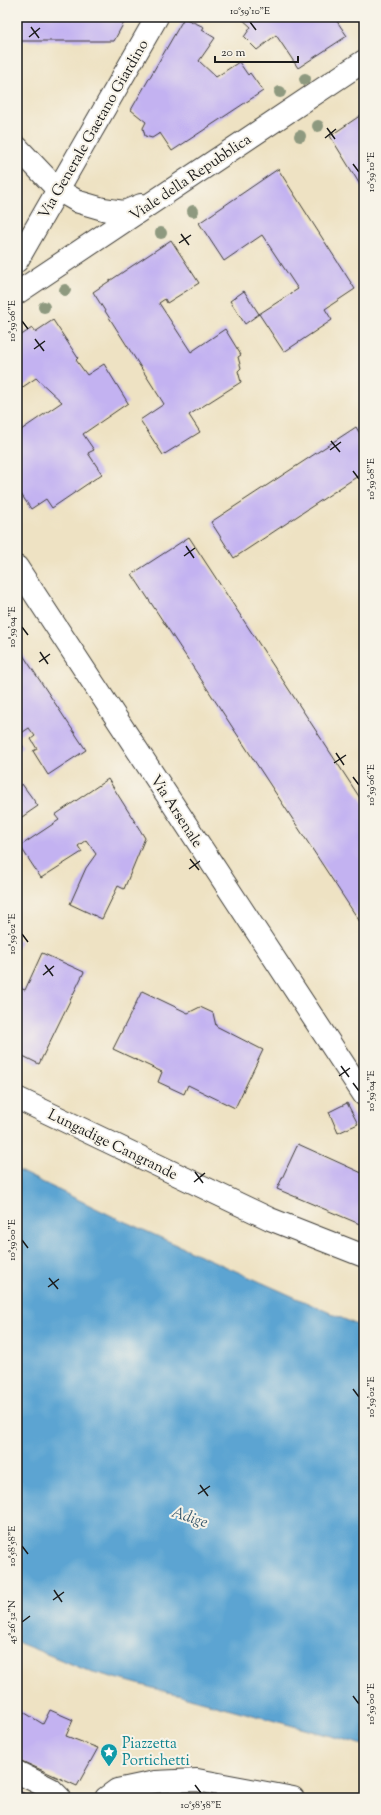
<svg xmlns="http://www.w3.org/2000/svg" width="381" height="1815" font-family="'Sorts Mill Goudy',serif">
<rect width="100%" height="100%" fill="#f7f3e8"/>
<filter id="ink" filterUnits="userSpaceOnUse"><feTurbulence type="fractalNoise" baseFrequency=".025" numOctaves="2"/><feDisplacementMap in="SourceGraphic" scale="8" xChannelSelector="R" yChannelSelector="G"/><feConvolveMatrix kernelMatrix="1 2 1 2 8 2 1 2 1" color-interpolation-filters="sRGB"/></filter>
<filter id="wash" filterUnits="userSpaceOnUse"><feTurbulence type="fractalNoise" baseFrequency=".012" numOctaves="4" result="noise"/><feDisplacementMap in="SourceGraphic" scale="16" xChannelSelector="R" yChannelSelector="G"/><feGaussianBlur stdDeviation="0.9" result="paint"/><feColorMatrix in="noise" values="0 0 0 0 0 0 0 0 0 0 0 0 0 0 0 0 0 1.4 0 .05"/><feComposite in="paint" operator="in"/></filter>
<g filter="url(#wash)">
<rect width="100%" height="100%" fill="#eee2c3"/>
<!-- water -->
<polygon fill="#5ba4d2" stroke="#3c6077" points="17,1170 112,1216 364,1328 364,1745 86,1670 17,1642"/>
<g id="blocks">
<!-- building -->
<g fill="#c3b2f1">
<polygon points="17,17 127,17 114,41 17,41"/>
<polygon points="242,17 334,17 347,36 298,68 276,35 257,50 244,37 251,27 241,18"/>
<polygon points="184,18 204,27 202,30 215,38 199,61 216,77 239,62 248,75 250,73 263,91 172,151 160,133 152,138 145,136 143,128 146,122 131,110"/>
<polygon points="364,113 364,191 330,136"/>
<polygon points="278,169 355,289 325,309 332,320 284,352 259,314 298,289 262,235 224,261 199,223"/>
<polygon points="171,240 199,283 167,303 165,299 159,303 191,352 225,329 241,355 238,357 241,368 238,371 241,382 189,415 200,432 163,455 140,420 164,404 93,292"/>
<polygon points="244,291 259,314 245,324 230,301"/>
<polygon points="53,320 78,358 76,360 87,375 104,364 128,403 83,434 94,450 88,453 102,474 52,508 46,499 31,509 17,488 17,424 21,430 62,402 36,378 17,391 17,338 32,328 35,332"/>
<polygon points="356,427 364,440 364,472 234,558 211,522"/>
<polygon points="189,537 364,804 364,928 132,574"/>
<polygon points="17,646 86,750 48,775 33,751 37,749 31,739 35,736 29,728 17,736"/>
<polygon points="17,738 23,747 17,752"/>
<polygon points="108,779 145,838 124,889 118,886 102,919 70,904 86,868 96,854 86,840 78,846 82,852 41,878 20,846 59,820 55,815"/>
<polygon points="22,784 38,806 22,817 17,811 17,787"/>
<polygon points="17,939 21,941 17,949"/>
<polygon points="42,953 84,972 39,1064 17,1053 17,987 25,990"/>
<polygon points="142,991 188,1013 200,1007 213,1013 216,1026 263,1050 235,1108 188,1085 184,1094 158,1082 162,1072 113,1049"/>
<polygon points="347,1103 358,1124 338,1133 329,1112"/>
<polygon points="298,1144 364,1174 364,1221 362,1225 277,1189"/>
<polygon points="17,1708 43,1724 50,1710 73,1720 66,1736 98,1748 77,1786 17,1759"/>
<polygon points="17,1789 31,1798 17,1798"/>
</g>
</g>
</g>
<g filter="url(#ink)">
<use href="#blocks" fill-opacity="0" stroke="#3c3a35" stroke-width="1"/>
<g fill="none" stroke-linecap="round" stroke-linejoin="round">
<!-- minor casing -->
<g stroke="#3c3a35" stroke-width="24">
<g id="minor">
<polyline points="17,147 58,190 79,202 103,209 124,212 141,205"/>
<polyline points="17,261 157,17"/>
<polyline points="17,293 364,61"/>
<polyline points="17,567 364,1095"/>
<polyline points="17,1098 270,1219 364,1256"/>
<polyline points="17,1772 51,1789 60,1798"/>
<polyline points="106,1798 117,1790 155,1782 197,1780 293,1798"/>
</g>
</g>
<!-- minor -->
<use href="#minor" stroke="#fff" stroke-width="22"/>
</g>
<!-- trees -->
<g fill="#8e997f">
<circle cx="305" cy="79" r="6"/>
<circle cx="280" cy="92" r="6"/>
<circle cx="318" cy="126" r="6"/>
<circle cx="300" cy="136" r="6"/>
<circle cx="193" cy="211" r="6"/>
<circle cx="161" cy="233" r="6"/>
<circle cx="65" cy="290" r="6"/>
<circle cx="44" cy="307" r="6"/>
</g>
</g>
<!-- ticks -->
<path fill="none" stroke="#1c1c1c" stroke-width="1.5" d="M250 22 256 30M31 27 39 38M29 37 40 28M327 128 335 139M325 138 336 129M353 164 359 172M181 234 189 245M179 243 191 235M22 321 28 329M35 339 44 351M34 349 45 341M331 441 340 452M330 450 341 442M353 471 359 479M186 546 194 558M184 556 195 548M22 627 28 635M40 652 48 664M39 662 50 654M336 753 344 765M334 763 346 755M353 777 359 785M190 859 199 870M189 869 200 861M22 934 28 942M45 965 53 976M43 975 54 966M341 1066 349 1077M339 1076 350 1068M353 1083 359 1091M195 1172 203 1183M194 1182 205 1173M22 1240 28 1248M49 1278 58 1289M48 1287 59 1279M353 1389 359 1397M200 1485 208 1496M198 1494 210 1486M22 1546 28 1554M54 1590 62 1602M53 1600 64 1592M22 1622 30 1616M353 1696 359 1704M195 1785 201 1793"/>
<!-- icons -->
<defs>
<g id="sight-pin" transform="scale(0.9)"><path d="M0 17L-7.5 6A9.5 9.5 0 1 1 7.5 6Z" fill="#0f9aa8" stroke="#f7f3e8"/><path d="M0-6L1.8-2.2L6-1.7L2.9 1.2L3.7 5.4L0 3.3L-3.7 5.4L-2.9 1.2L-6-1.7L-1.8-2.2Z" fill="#fff"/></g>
</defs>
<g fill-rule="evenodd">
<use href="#sight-pin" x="109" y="1752"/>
</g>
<g text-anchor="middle" stroke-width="4" stroke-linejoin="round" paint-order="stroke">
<!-- street labels -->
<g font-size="15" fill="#1c1c1c" stroke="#f7f3e8">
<text transform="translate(93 129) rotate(-60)" y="5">Via Generale Gaetano Giardino</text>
<text transform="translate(190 177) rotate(-34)" y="5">Viale della Repubblica</text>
<text transform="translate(177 811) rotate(57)" y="5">Via Arsenale</text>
<text transform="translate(113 1144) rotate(26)" y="5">Lungadige Cangrande</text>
</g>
<!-- culture labels -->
<g font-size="15" fill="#0d838f" stroke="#f7f3e8" text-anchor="start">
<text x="122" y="1748">Piazzetta<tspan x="122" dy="17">Portichetti</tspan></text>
</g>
<!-- water labels -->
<g font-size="16" font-style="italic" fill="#38596e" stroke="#f7f3e8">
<text transform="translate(190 1516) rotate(18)" y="6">Adige</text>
</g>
</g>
<!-- margin -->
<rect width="381" height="1815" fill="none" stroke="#f7f3e8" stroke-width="44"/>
<!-- scale -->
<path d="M215 56v6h83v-6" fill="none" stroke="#1c1c1c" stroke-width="2"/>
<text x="221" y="56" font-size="12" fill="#1c1c1c" stroke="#f7f3e8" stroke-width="3" paint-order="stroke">20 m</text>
<rect x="22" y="22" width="337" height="1771" fill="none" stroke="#1c1c1c" stroke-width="1.5"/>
<g font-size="10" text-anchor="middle" fill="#1c1c1c">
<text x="250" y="14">10°59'10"E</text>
<text transform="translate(370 172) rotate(-90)" y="4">10°59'10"E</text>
<text transform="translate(11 321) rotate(-90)" y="4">10°59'06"E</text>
<text transform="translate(370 479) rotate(-90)" y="4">10°59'08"E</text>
<text transform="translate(11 627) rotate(-90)" y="4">10°59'04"E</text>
<text transform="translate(370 785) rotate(-90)" y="4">10°59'06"E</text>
<text transform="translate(11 934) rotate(-90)" y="4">10°59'02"E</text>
<text transform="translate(370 1091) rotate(-90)" y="4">10°59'04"E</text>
<text transform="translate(11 1240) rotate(-90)" y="4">10°59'00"E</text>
<text transform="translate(370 1397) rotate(-90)" y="4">10°59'02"E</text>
<text transform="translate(11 1546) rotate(-90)" y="4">10°58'58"E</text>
<text transform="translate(11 1622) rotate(-90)" y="4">45°26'32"N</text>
<text transform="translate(370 1704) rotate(-90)" y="4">10°59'00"E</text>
<text x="201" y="1808">10°58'58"E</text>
</g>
</svg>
